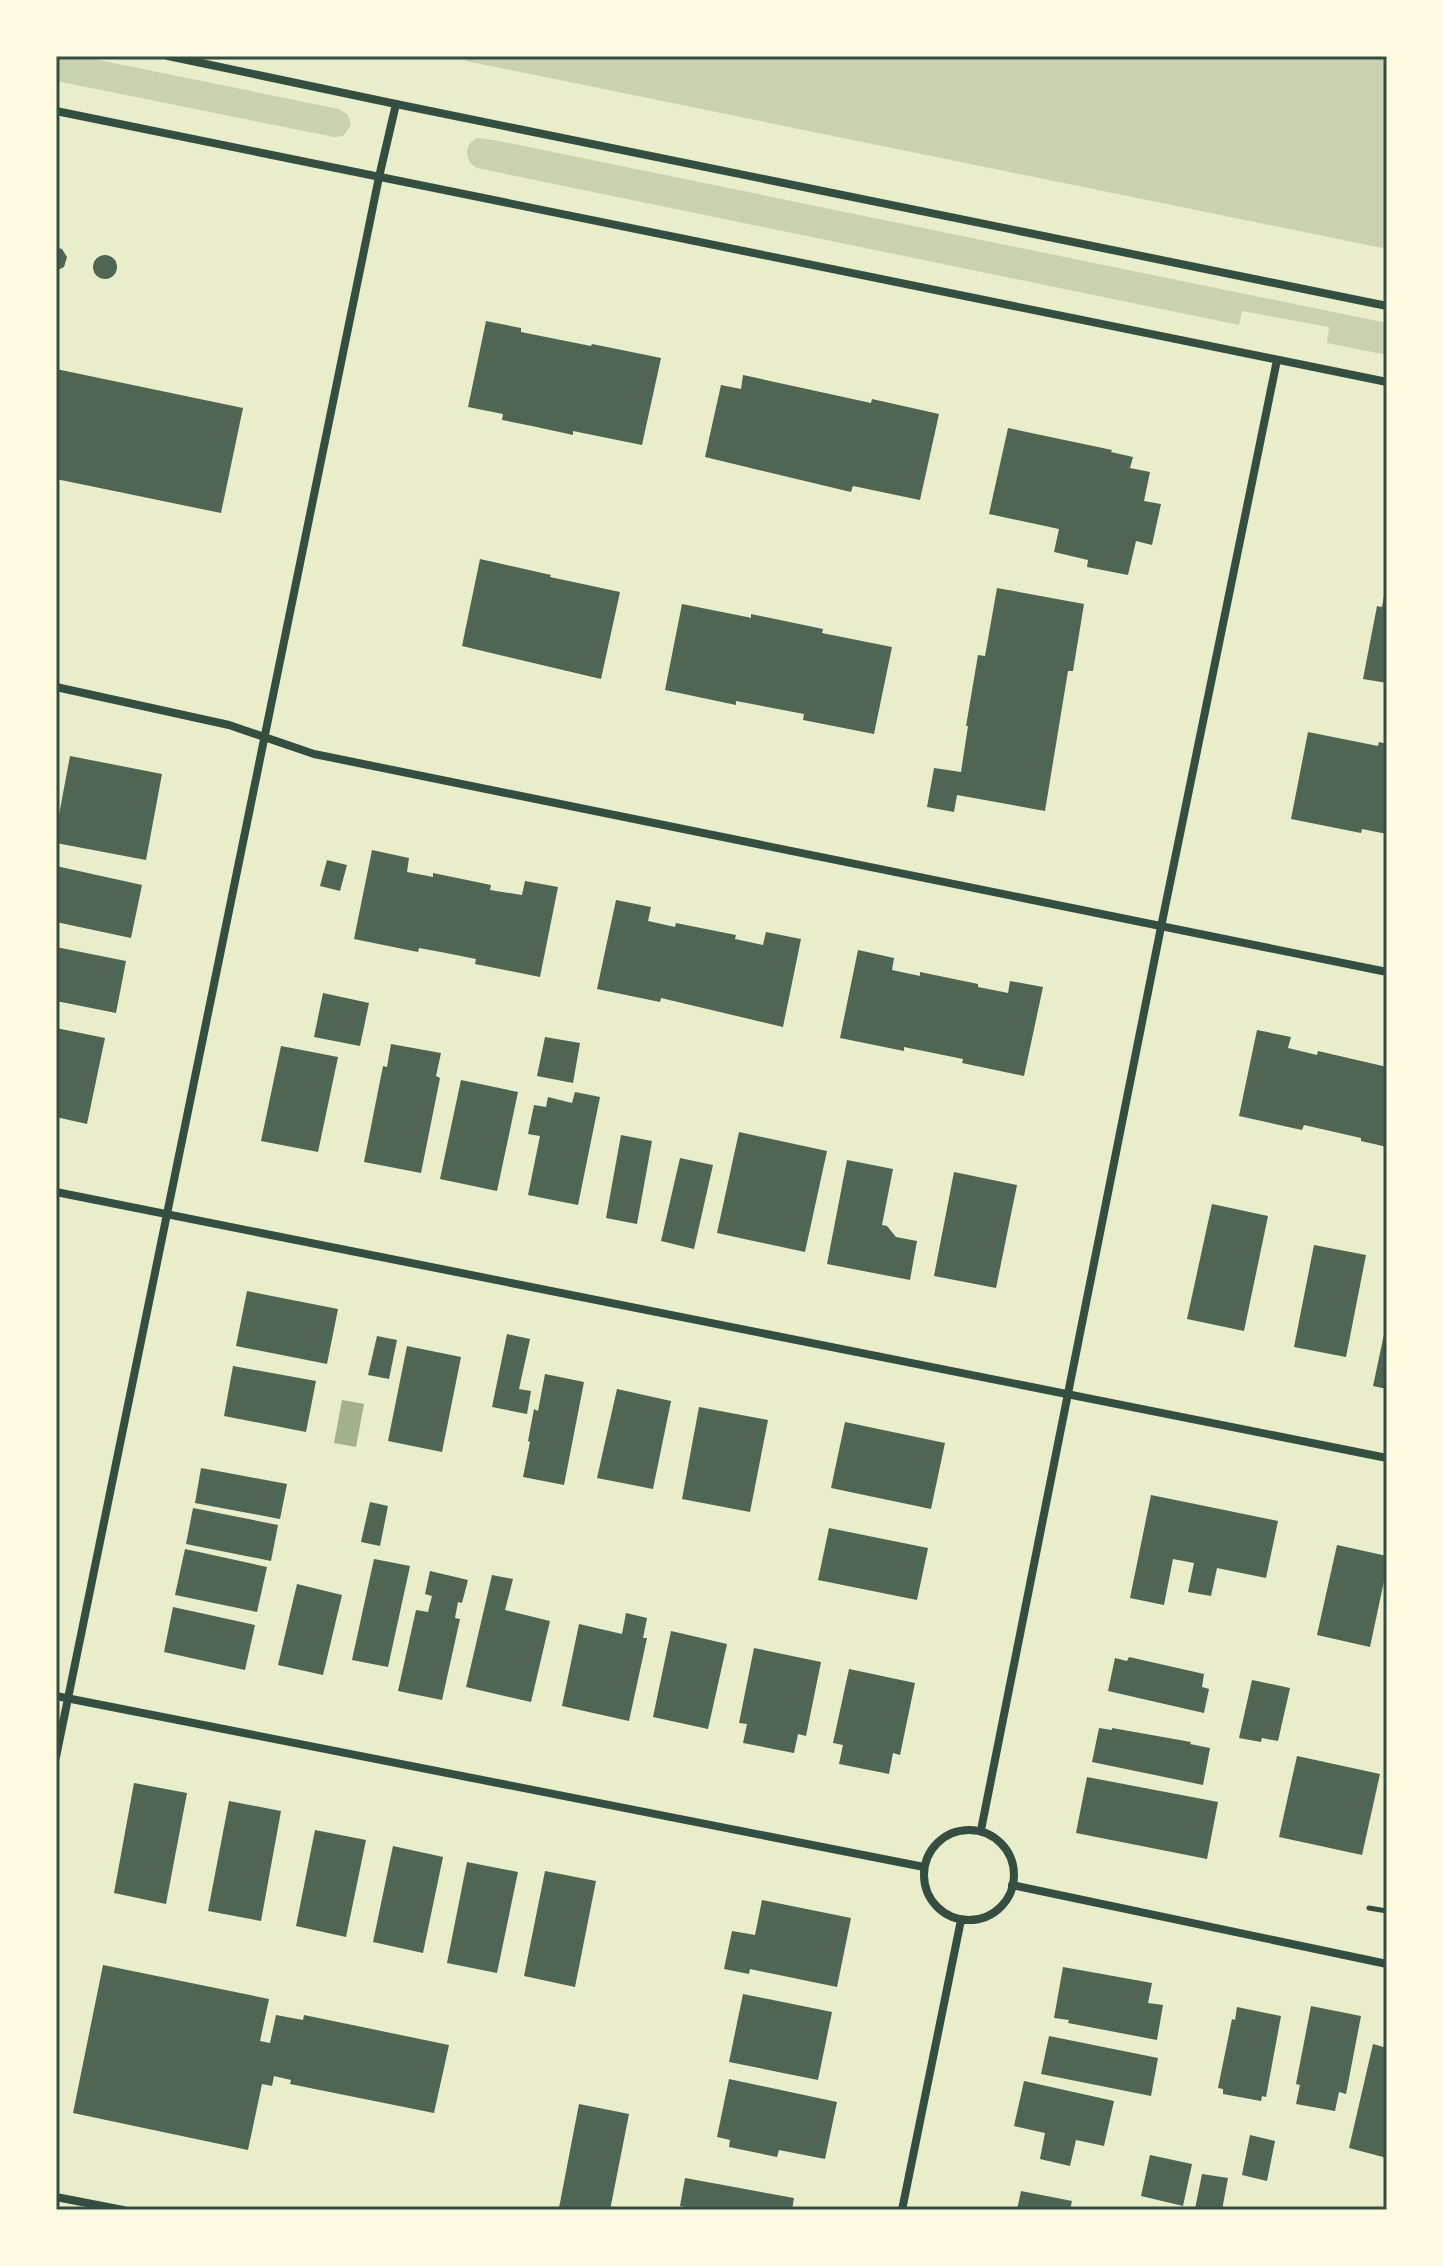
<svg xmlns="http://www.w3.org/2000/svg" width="1443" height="2266" font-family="Signika,sans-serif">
<rect width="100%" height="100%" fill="#e9edc9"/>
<!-- green -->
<g fill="#cad2ad">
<polygon points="56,56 79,56 339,109 348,115 351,125 343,136 334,137 56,81"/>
<polygon points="462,56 1387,56 1387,249 466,61"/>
<path d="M477 138 494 140 1387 323V355L1327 343 1329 327 1242 311 1239 325 477 168 470 163C465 152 466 144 477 138Z"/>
</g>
<!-- water -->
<polygon fill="#a3b18a" points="342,1400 364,1404 356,1447 334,1443"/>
<!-- building -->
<g fill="#4f6655">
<polygon points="56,247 62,249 67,257 64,267 56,271"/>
<circle cx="105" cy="267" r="12"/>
<polygon points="486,321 521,328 521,332 591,346 592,344 661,358 642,445 573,431 573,435 532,426 502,420 503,414 468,407"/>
<polygon points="56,369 243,408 221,513 56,479"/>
<polygon points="743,375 871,403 872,399 939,414 920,500 853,486 851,492 705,457 721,385 741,389"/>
<polygon points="1008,428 1112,450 1111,452 1133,457 1130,468 1150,472 1144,501 1161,504 1152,545 1136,541 1128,575 1087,567 1088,560 1054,552 1059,529 989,514"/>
<polygon points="480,559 551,575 550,577 620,592 601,679 462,646"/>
<polygon points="997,588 1084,604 1073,671 1068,671 1045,811 957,795 954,812 927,807 934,768 961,772 968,726 966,726 978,655 985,656"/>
<polygon points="1385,590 1387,590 1387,683 1363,679 1377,606 1382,607"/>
<polygon points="682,604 747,617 751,618 751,614 823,629 822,633 892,647 874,734 803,720 804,714 736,701 736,705 665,690"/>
<polygon points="1308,732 1378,746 1379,742 1387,744 1387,834 1362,829 1361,833 1291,819"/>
<polygon points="70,756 162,774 146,860 56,843 56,831"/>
<polygon points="372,850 409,858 407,872 433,877 433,873 491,885 490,890 522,895 525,881 558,887 540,977 475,964 476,959 446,953 419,948 418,952 354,939"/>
<polygon points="327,860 347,865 340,891 320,886"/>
<polygon points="56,866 142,885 131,938 56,922"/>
<polygon points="616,900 651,907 648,921 675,927 676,923 736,935 735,939 763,945 766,932 801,939 783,1027 661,998 660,1002 597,989"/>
<polygon points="56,947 126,961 116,1013 56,1001"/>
<polygon points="858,950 894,958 892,970 920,976 920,972 978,984 978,987 1008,993 1010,981 1043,987 1024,1076 962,1063 963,1059 904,1047 904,1051 840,1038"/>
<polygon points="323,993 369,1003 360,1046 314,1037"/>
<polygon points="56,1028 105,1038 87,1124 56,1117"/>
<polygon points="1257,1030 1291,1037 1288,1048 1317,1055 1318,1051 1387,1067 1387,1147 1361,1141 1361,1138 1304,1125 1302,1130 1239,1116"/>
<polygon points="545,1037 580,1043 573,1083 537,1076"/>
<polygon points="391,1044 441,1053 436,1076 440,1078 421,1173 364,1162 383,1066 387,1067"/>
<polygon points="281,1046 338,1057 318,1152 261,1141"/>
<polygon points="461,1080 518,1092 497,1191 440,1179"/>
<polygon points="575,1092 600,1097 578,1205 528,1195 540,1136 528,1134 534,1105 546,1107 548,1097 572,1103"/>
<polygon points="739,1132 827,1151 805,1252 717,1233"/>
<polygon points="621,1135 652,1141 637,1224 606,1218"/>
<polygon points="680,1158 713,1165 694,1249 661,1241"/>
<polygon points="847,1160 893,1169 882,1225 887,1226 896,1237 917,1241 910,1280 827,1264"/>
<polygon points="954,1172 1017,1185 996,1288 934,1276"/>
<polygon points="1212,1204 1268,1216 1244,1331 1187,1319"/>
<polygon points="1314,1245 1366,1255 1346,1357 1294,1347"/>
<polygon points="247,1291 338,1309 327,1364 236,1346"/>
<polygon points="1386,1325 1387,1325 1387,1389 1373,1386"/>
<polygon points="507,1334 530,1339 519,1389 531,1391 527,1414 492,1407"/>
<polygon points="377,1336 397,1340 389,1379 368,1375"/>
<polygon points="407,1346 461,1357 442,1452 388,1441"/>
<polygon points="233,1366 316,1381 306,1432 224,1416"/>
<polygon points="545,1374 584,1382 564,1485 523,1477 530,1442 528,1441 534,1409 538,1411"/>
<polygon points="617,1389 671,1401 653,1489 597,1478"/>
<polygon points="699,1407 768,1420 750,1512 682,1499"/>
<polygon points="845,1422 945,1443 931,1509 831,1488"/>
<polygon points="201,1468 287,1484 280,1519 195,1503"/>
<polygon points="1151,1495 1278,1521 1266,1578 1217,1568 1211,1596 1188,1592 1194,1563 1173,1559 1164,1605 1130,1598"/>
<polygon points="370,1502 388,1506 380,1546 361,1542"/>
<polygon points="193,1508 278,1525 271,1561 186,1544"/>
<polygon points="829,1528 928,1548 917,1600 818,1580"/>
<polygon points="1337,1545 1387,1556 1387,1567 1370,1647 1317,1635"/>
<polygon points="185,1549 267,1567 257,1612 175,1595"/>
<polygon points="374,1559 410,1566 388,1667 352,1660"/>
<polygon points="430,1571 468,1580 462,1603 458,1602 455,1618 460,1619 442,1700 398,1691 416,1610 428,1612 432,1596 425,1594"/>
<polygon points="492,1575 513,1579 505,1610 550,1621 531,1702 466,1687"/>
<polygon points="297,1584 342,1595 323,1675 278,1665"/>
<polygon points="173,1607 255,1625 245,1670 164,1652"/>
<polygon points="626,1613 647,1618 643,1638 647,1638 629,1721 562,1706 579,1624 622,1634"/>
<polygon points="671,1631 727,1644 708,1729 653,1717"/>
<polygon points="754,1648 821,1662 806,1736 798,1734 794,1753 743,1743 747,1724 739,1723"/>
<polygon points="1129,1657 1204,1674 1202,1687 1209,1689 1204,1713 1108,1691 1115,1658 1127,1661"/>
<polygon points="849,1669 915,1683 900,1755 893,1753 889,1774 839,1764 843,1745 833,1743"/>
<polygon points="1252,1680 1290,1688 1278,1741 1262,1738 1261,1742 1239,1738"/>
<polygon points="1099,1728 1112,1730 1112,1728 1191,1742 1190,1744 1210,1748 1203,1785 1092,1762"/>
<polygon points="1297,1756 1380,1774 1362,1855 1279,1837"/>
<polygon points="1087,1777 1218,1802 1207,1859 1076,1833"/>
<polygon points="134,1783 187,1793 166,1904 114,1893"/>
<polygon points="229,1801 281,1811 261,1921 208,1911"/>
<polygon points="315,1830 366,1840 346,1937 296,1926"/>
<polygon points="393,1846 443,1857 423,1953 373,1942"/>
<polygon points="467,1862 518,1872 497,1973 447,1963"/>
<polygon points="545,1871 596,1881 575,1987 524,1976"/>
<polygon points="762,1900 851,1918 837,1987 750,1969 749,1974 724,1969 732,1931 755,1935"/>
<polygon points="103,1965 269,1999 260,2041 270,2043 276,2015 303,2020 304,2015 449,2045 434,2113 290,2084 291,2080 274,2076 272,2086 262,2084 248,2150 73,2113"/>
<polygon points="1063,1967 1152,1983 1148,2003 1163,2005 1157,2040 1068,2023 1069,2020 1054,2018"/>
<polygon points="743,1994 832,2012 818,2080 729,2062"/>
<polygon points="1311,2006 1361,2016 1346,2094 1339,2092 1335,2111 1296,2104 1300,2085 1296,2084"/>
<polygon points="1237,2007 1281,2016 1266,2097 1262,2096 1261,2101 1223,2094 1223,2089 1218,2088 1232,2019 1235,2020"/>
<polygon points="1049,2036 1158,2058 1151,2096 1041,2074"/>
<polygon points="1373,2044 1387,2048 1387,2158 1349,2148"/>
<polygon points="729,2079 837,2102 825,2159 779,2150 777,2157 729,2147 730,2140 717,2137"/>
<polygon points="1024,2081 1114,2101 1104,2146 1076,2140 1070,2166 1040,2159 1045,2133 1014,2126"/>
<polygon points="579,2104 629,2114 610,2210 572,2210 559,2208"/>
<polygon points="1250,2135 1275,2141 1267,2181 1242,2175"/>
<polygon points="1150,2155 1192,2164 1183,2206 1141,2196"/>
<polygon points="1202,2174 1228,2178 1222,2210 1195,2209"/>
<polygon points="685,2178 794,2198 792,2210 701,2210 680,2206"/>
<polygon points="1021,2191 1072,2201 1070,2210 1017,2210"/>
</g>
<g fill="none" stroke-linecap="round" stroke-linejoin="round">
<!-- path -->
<polyline stroke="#344e41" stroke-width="5" points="1369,1908 1387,1911"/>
<!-- minor -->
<g stroke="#344e41" stroke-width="8">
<polyline points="168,56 396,104 1387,306"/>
<polyline points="56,111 1387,382"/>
<polyline points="56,687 229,725 314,754 1387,972"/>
<polyline points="56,1192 1387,1458"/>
<polyline points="56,1696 924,1867"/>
<polyline points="56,1757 379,177 396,104"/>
<polyline points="981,1830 1161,927 1277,360"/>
<circle cx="969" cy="1875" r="45"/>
<polyline points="1012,1885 1387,1964"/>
<polyline points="56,2197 123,2210"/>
<polyline points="902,2210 961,1920"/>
</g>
</g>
<!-- border -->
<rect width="1443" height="2266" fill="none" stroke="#fefae0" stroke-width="116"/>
<rect x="58" y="58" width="1327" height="2150" fill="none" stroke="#344e41" stroke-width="3"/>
</svg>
